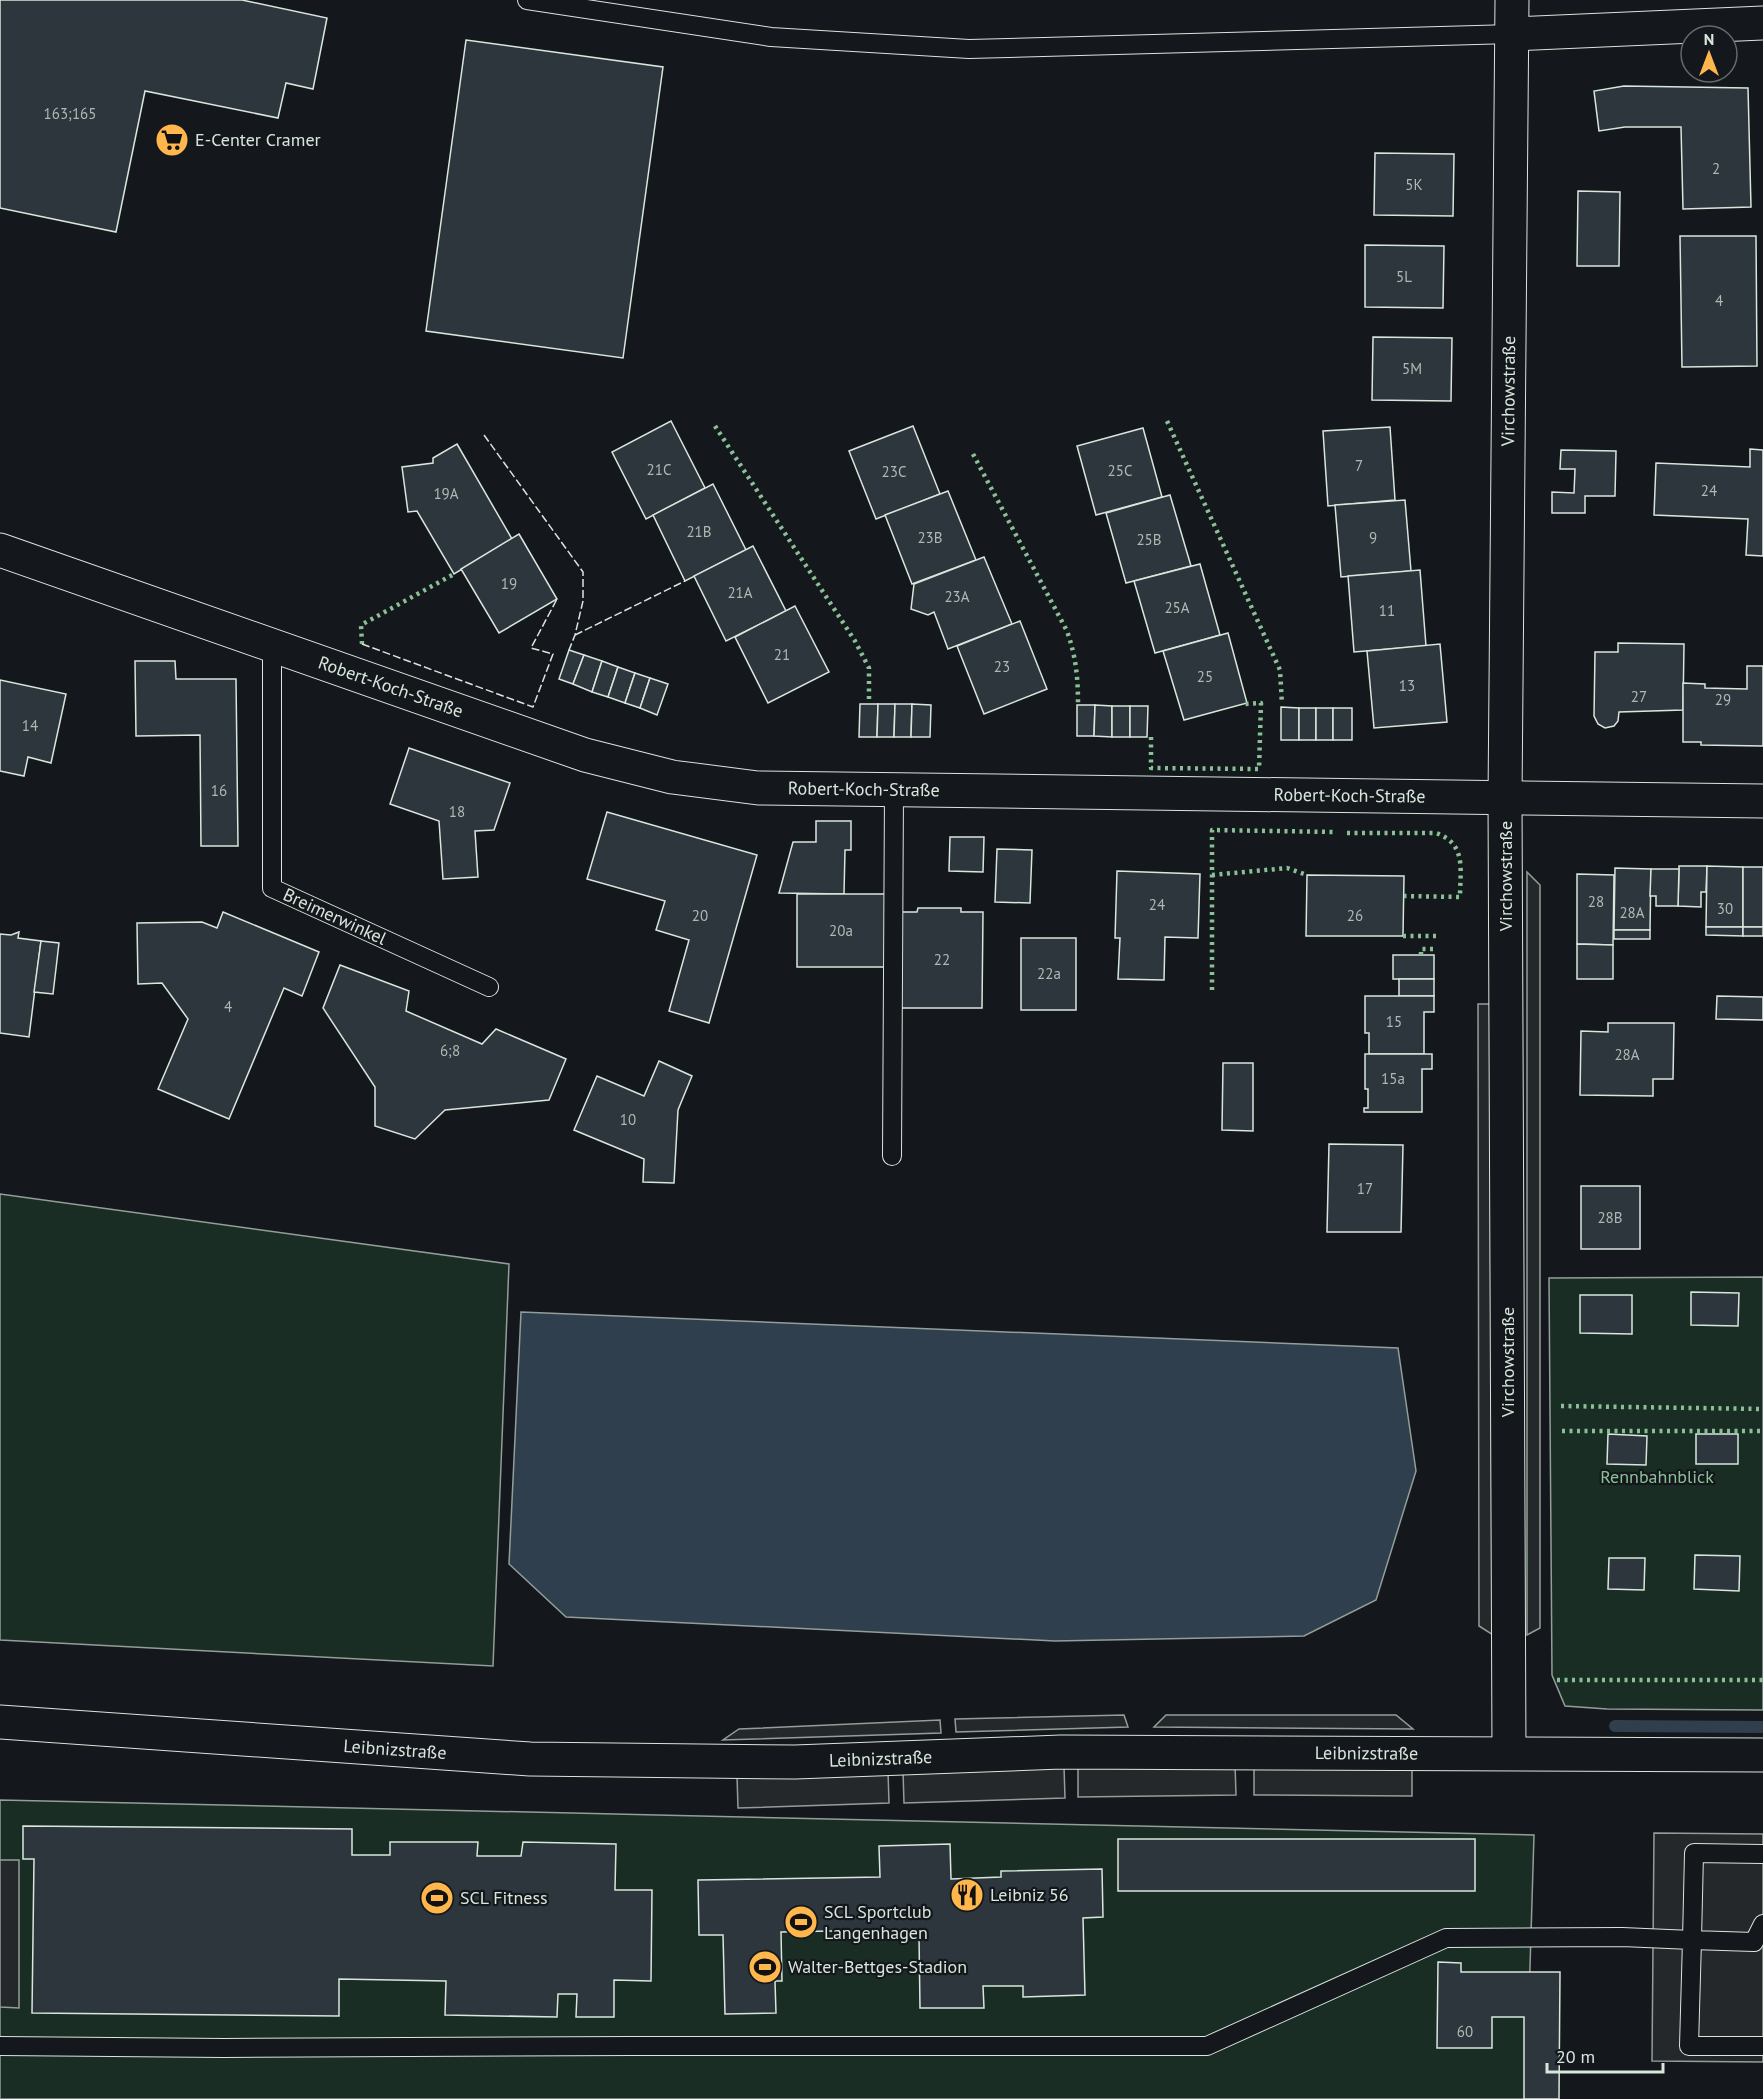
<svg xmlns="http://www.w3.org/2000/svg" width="1763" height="2099" font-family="'PT Sans',sans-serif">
<rect width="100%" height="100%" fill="#14181c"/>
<!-- green -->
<g fill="#1a2d24" stroke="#939e99" stroke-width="1.5">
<polygon points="0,1194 509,1264 493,1666 0,1640"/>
<polygon points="1763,1277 1763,1710 1607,1709 1565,1706 1552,1675 1549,1278"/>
<polygon points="0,1800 1534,1835 1526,2099 0,2099"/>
</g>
<!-- parking -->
<g fill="#24282b" stroke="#939e99" stroke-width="1.5">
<polygon points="1527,872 1540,885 1540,1628 1527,1635"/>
<polygon points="1478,1004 1493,1004 1493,1635 1479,1626"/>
<polygon points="1124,1715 1128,1727 956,1732 955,1719"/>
<polygon points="1166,1715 1396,1715 1413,1729 1154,1727"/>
<polygon points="940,1720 941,1733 723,1740 739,1729"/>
<polygon points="1254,1763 1412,1764 1412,1796 1254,1795"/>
<polygon points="1235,1764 1236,1795 1078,1797 1078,1765"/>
<polygon points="1064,1766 1065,1798 904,1803 903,1771"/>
<polygon points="888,1771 889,1803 738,1808 737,1776"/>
<polygon points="1654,1833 1763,1834 1763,2062 1652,2061"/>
<polygon points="0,1860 19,1860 19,2008 0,2007"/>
</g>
<!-- water -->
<polygon fill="#2f3f4d" stroke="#939e99" stroke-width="1.5" points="521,1312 1398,1348 1416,1471 1376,1600 1304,1636 1055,1641 566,1617 509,1564"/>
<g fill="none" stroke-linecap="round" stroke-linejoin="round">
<!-- stream -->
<polyline stroke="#2f3f4d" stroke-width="12" points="1615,1726 1763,1727"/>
</g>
<!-- building -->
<g fill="#2c363c" stroke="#d8e6dc" stroke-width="1.5">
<polygon points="0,0 242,0 327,18 313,89 286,83 278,118 145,91 116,232 0,208"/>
<polygon points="466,40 663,67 623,358 426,331"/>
<polygon points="1624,86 1748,88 1751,207 1683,209 1681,127 1625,127 1599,131 1594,91"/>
<polygon points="1375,153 1454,154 1453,216 1374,215"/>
<polygon points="1578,191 1620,192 1619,266 1577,266"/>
<polygon points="1680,236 1756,236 1757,366 1682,367"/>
<polygon points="1365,245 1444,246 1443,308 1365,307"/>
<polygon points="1373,337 1452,338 1451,401 1372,400"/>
<polygon points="671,421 705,488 646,519 612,452"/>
<polygon points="913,426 940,494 876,519 849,451"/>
<polygon points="1390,427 1395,500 1328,506 1323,431"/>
<polygon points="1143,428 1162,497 1096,515 1077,446"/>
<polygon points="457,444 512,539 454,574 417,511 408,512 402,467 433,463 433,458"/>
<polygon points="1750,449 1763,450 1763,556 1746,555 1748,519 1654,515 1656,463 1750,467"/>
<polygon points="1561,450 1616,451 1615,496 1585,496 1585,513 1552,513 1552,492 1574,493 1575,469 1560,469"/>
<polygon points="713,484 746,550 685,581 653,515"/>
<polygon points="948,491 976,560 912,584 885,515"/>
<polygon points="1170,495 1191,566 1126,583 1106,513"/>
<polygon points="1405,500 1411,571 1341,577 1335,505"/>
<polygon points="519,534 557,599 499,633 461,569"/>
<polygon points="753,546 786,611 726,641 694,576"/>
<polygon points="984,557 1012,624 948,649 934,612 928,615 911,609 914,584"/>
<polygon points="1200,564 1220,635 1155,653 1134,581"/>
<polygon points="1420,570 1426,646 1354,652 1348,576"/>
<polygon points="795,606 829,672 768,703 735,637"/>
<polygon points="1020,621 1047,689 984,714 957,646"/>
<polygon points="1228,633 1247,703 1184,720 1163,651"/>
<polygon points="1618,643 1684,644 1683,710 1619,712 1618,721 1614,726 1605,728 1598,724 1594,716 1595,652 1618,652"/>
<polygon points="1440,644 1447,722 1374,728 1367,651"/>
<polygon points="569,650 584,655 573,684 559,679"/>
<polygon points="584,655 602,661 592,692 573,684"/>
<polygon points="135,661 175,661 176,679 236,679 238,846 201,846 200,735 136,736"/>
<polygon points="602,661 618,667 608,697 592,692"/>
<polygon points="1747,666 1763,666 1763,746 1701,745 1701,742 1683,742 1683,683 1705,684 1705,688 1747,689"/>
<polygon points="618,667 635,673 625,703 608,697"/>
<polygon points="635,673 650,678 640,708 625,703"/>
<polygon points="650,678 668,684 657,715 640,708"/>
<polygon points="0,680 66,694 51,763 28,757 24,776 0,771"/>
<polygon points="860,704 878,704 877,737 859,737"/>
<polygon points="878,704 895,704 894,737 877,737"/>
<polygon points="895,704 912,704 911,737 894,737"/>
<polygon points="912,704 931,705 930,737 911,737"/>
<polygon points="1077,705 1095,705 1094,736 1077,736"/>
<polygon points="1095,705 1112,706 1112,737 1094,736"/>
<rect x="1112" y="706" width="18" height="31"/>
<polygon points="1130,706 1148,706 1147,737 1130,737"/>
<polygon points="1281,707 1299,708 1299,740 1281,740"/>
<rect x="1299" y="708" width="17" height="32"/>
<rect x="1316" y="708" width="17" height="32"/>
<rect x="1333" y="708" width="19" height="32"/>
<polygon points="409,748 510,783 494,830 475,831 478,877 443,879 439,821 390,804"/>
<polygon points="607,812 757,855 709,1023 669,1011 689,940 656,930 665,901 587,879"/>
<polygon points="816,821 851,821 851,850 845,850 844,894 779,893 793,842 816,842"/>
<polygon points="950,837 984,837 983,872 949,871"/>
<polygon points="997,849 1032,850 1030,903 995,902"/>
<polygon points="1679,866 1707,866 1706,892 1701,892 1701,907 1678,906"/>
<polygon points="1707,866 1743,867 1743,927 1706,927"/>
<rect x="1743" y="867" width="20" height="60"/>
<polygon points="1615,868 1651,869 1650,930 1614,930"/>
<polygon points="1651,869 1679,869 1678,906 1656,906 1656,896 1650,896"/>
<polygon points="1117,871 1200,874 1198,938 1165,937 1164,980 1118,979 1120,938 1115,938"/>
<polygon points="1577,874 1614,875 1613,945 1577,944"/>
<polygon points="1307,875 1404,876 1403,936 1306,936"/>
<polygon points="797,894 886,894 885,967 797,967"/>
<polygon points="918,908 961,908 961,912 983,912 982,1008 900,1008 901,912 917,912"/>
<polygon points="223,912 319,952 302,996 284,988 229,1119 158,1089 188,1019 162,983 138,984 137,923 202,922 217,928"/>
<polygon points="1706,927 1743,927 1743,936 1706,935"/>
<rect x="1743" y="927" width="20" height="9"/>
<rect x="1614" y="930" width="36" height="9"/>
<polygon points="19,932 18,938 41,941 29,1037 0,1033 0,934 11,935"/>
<rect x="1021" y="938" width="55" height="72"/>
<polygon points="41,941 59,943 53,994 34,992"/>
<polygon points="1577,944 1613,945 1613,979 1577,979"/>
<rect x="1393" y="955" width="41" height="24"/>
<polygon points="340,965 409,991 406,1011 482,1044 496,1029 566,1059 549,1100 445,1110 415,1139 375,1126 375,1087 323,1008"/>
<rect x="1399" y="979" width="35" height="17"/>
<polygon points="1365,996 1434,996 1434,1012 1424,1012 1424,1054 1369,1054 1369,1033 1365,1033"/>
<polygon points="1717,996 1763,997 1763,1020 1716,1019"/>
<polygon points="1608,1023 1674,1023 1673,1079 1653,1079 1653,1096 1580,1095 1581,1031 1608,1032"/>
<polygon points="1365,1054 1432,1054 1432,1069 1422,1069 1422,1112 1364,1112 1364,1108 1368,1108 1368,1089 1365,1089"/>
<polygon points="659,1061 692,1076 678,1110 674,1183 643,1182 644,1159 574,1130 597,1076 644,1096"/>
<polygon points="1223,1063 1253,1063 1253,1131 1222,1130"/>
<polygon points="1329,1144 1403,1145 1401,1232 1327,1232"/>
<rect x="1581" y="1186" width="59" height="63"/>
<polygon points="1691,1292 1739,1293 1738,1326 1691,1325"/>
<polygon points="1580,1295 1632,1295 1632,1334 1580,1333"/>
<polygon points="1608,1434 1647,1436 1646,1465 1607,1464"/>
<rect x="1696" y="1434" width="42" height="30"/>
<polygon points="1695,1555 1740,1556 1739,1591 1694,1589"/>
<polygon points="1609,1558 1645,1558 1644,1590 1608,1589"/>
<polygon points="23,1826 352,1829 352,1855 390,1855 390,1842 478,1842 477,1856 521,1856 523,1842 616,1844 615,1890 652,1890 651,1981 614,1980 614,2017 576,2017 577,1994 558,1994 557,2017 445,2015 446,1981 339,1979 339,2016 32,2013 34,1859 23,1859"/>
<rect x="1118" y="1839" width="357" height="52"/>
<polygon points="950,1844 951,1879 1001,1877 1001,1871 1102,1869 1103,1917 1083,1918 1085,1995 1023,1997 1023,1986 983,1986 984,2008 920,2008 919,1935 882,1936 882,1930 781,1932 782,1981 775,1981 776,2013 725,2014 723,1935 699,1935 698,1880 880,1877 879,1846"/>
<polygon points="1438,1962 1461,1963 1461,1972 1560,1972 1559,2099 1524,2099 1524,2017 1492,2017 1492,2048 1437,2048"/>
</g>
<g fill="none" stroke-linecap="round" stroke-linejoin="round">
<!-- service casing -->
<g stroke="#d8e6dc" stroke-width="20">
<g id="service">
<polyline points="527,0 771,37 969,49 1512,34"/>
<path id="s1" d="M272 645V888L489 987"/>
<polyline points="892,1156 894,790"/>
<polyline points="1763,1854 1694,1853 1692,1940 1754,1942 1763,1924"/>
<polyline points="0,2046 224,2048 632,2046 1207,2046 1446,1938 1622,1937 1692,1940 1689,2046 1763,2046"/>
</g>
</g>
<!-- minor casing -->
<g stroke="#d8e6dc" stroke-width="35">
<g id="minor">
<polyline points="1512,34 1763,23"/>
<path id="s2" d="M0 550 585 755 672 777 758 788 1763 801"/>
<path id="s3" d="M0 1722 530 1759 795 1762 1061 1752 1763 1755"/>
<path id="s4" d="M1509 1753 1505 799 1512 0"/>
</g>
</g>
<!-- service -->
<use href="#service" stroke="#14181c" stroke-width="18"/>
<!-- minor -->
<use href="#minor" stroke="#14181c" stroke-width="33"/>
<!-- hedge -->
<g stroke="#8ac095" stroke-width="4.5" stroke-dasharray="3 4.5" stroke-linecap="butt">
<polyline points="1167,421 1280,670 1282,704"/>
<polyline points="715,426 855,641 869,668 869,699"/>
<path d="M973 454 1067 631C1076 657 1078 677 1078 704"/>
<polyline points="362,644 361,625 454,574"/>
<polyline points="1151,737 1151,768 1259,769 1261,703 1244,704"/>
<path d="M1347 833H1436C1467 844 1460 870 1460 897L1404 896"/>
<polyline points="1212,875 1287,868 1307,875"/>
<polyline points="1403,936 1436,936"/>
<polyline points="1421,955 1421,949 1436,949"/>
<polyline points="1212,990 1212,830 1333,832"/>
<polyline points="1561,1406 1763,1409"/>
<polyline points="1562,1431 1763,1431"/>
<polyline points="1557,1680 1763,1680"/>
</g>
<!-- fence -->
<g stroke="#d8e6dc" stroke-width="1.5" stroke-dasharray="8 3" stroke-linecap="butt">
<polyline points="484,435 583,572 583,601 575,635 569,650"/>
<polyline points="575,635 685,581"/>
<polyline points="362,644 533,707 553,654 531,648 557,599"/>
</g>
</g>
<!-- icons -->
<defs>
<g id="supermarket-disc" transform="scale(1.725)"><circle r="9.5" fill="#ffb74d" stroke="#14181c"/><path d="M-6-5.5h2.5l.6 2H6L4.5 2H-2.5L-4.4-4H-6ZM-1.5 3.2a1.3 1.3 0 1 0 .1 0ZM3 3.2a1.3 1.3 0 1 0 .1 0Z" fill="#111"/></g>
<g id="restaurant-disc" transform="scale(1.725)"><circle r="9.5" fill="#ffb74d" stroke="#14181c"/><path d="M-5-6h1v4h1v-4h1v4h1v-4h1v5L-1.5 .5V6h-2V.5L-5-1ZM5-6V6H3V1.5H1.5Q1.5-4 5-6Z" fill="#111"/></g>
<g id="stadium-disc" transform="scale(1.725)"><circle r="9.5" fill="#ffb74d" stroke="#14181c"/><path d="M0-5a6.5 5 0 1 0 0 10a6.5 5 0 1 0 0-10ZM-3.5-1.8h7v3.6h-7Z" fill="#111"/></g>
</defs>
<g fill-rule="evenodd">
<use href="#supermarket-disc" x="172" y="140"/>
<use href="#restaurant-disc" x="967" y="1895"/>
<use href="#stadium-disc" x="437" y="1898"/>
<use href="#stadium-disc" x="801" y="1922"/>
<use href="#stadium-disc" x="765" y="1967"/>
</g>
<g text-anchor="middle" stroke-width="4.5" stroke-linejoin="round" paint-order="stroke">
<!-- number labels -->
<g font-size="15" fill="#adbab4">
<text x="70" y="119">163;165</text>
<text x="1716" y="174">2</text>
<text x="1414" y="190">5K</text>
<text x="1404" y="282">5L</text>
<text x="1719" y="306">4</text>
<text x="1412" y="374">5M</text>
<text x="1359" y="471">7</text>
<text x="659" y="475">21C</text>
<text x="1120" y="476">25C</text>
<text x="894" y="477">23C</text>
<text x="1709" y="496">24</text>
<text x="446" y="499">19A</text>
<text x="699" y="537">21B</text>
<text x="930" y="543">23B</text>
<text x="1373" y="543">9</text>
<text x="1149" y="545">25B</text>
<text x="509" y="589">19</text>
<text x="740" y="598">21A</text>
<text x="957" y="602">23A</text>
<text x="1177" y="613">25A</text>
<text x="1387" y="616">11</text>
<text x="782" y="660">21</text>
<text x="1002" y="672">23</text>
<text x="1205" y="682">25</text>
<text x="1407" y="691">13</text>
<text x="1639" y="702">27</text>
<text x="1723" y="705">29</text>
<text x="30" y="731">14</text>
<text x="219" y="796">16</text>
<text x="457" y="817">18</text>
<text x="1596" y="907">28</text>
<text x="1157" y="910">24</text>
<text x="1725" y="914">30</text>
<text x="1632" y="918">28A</text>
<text x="700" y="921">20</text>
<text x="1355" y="921">26</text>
<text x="841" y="936">20a</text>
<text x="942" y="965">22</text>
<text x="1049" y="979">22a</text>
<text x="228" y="1012">4</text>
<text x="1394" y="1027">15</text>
<text x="450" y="1056">6;8</text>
<text x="1627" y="1060">28A</text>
<text x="1393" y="1084">15a</text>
<text x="628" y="1125">10</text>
<text x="1365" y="1194">17</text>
<text x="1610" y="1223">28B</text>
<text x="1465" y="2037">60</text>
</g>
<!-- poi labels -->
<g font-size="18" fill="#d8e6dc" stroke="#14181c" text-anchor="start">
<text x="195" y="146">E-Center Cramer</text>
<text x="990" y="1901">Leibniz 56</text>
<text x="460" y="1904">SCL Fitness</text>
<text x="824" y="1918">SCL Sportclub<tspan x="824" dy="21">Langenhagen</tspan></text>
<text x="788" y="1973">Walter-Bettges-Stadion</text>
</g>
<!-- street labels -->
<g font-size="18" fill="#d8e6dc" stroke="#14181c">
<text dy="6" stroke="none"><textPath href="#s4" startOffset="1362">Virchowstraße</textPath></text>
<text dy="6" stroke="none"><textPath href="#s2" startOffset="414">Robert-Koch-Straße</textPath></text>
<text dy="6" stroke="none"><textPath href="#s2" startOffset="902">Robert-Koch-Straße</textPath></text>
<text dy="6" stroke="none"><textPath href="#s2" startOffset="1388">Robert-Koch-Straße</textPath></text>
<text transform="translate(1506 876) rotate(-90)" y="6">Virchowstraße</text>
<text dy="6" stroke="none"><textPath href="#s1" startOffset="312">Breimerwinkel</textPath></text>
<text transform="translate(1508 1362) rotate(-90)" y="6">Virchowstraße</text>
<text dy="6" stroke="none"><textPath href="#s3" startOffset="396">Leibnizstraße</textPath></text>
<text dy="6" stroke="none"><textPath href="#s3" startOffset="1368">Leibnizstraße</textPath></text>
<text dy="6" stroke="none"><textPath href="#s3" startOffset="882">Leibnizstraße</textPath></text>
</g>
<!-- park labels -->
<g font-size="18" fill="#8ac095" stroke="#14181c">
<text x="1657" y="1483">Rennbahnblick</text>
</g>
</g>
<!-- north arrow -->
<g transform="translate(1709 54)"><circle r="28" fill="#14181c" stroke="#626a69" stroke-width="1.5"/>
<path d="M0-4.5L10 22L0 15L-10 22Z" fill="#ffb74d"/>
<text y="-9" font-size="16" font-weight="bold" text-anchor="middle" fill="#d8e6dc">N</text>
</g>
<!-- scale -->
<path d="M1547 2063v9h116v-9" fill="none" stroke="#d8e6dc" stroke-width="3"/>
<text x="1556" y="2063" font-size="18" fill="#d8e6dc" stroke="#14181c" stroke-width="4.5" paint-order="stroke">20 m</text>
</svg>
